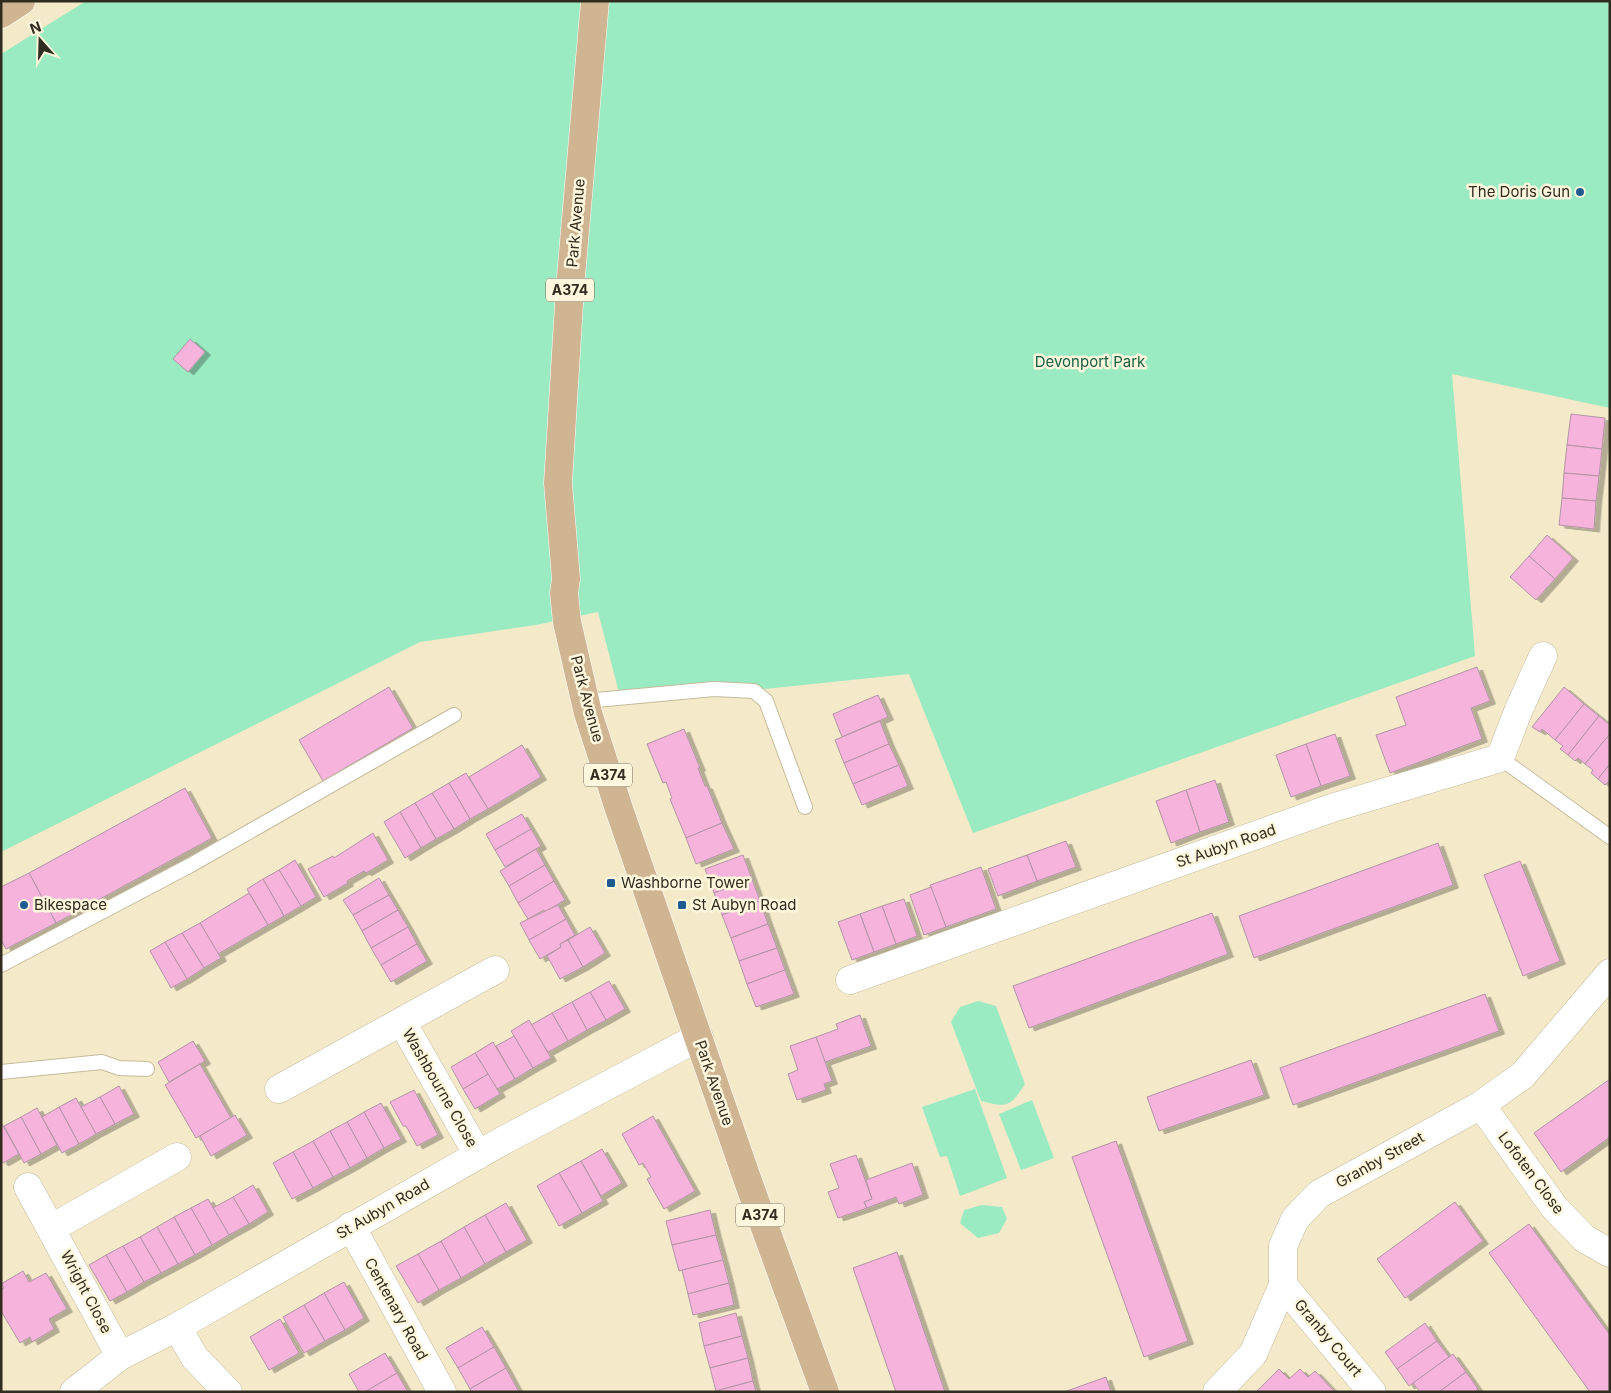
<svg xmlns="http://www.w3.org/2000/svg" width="1611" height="1393" font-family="Inter,sans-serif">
<defs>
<filter id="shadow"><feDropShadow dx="5.5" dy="3" stdDeviation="0" flood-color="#0004"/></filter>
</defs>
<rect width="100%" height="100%" fill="#f4eac9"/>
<!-- green -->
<g fill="#9aeac2">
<polygon points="86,1 1610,1 1610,408 1452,374 1475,656 973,833 909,674 622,704 598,612 536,625 420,642 1,852 1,54"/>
<path d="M978 1001 996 1006 1025 1084C1010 1107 1007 1108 981 1101L951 1022 960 1007Z"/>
<polygon points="975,1089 1007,1178 960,1196 947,1156 940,1157 922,1107"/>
<polygon points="1032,1100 1054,1158 1021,1170 999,1114"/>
<polygon points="982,1205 1002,1207 1007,1219 999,1233 978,1238 960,1223 964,1210"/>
</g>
<!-- building -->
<g fill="#f6b3db" stroke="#b294a6" filter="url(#shadow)">
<polygon points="190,339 205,352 188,372 173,359"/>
<polygon points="1571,414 1605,418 1602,449 1567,445"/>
<polygon points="1567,445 1602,449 1599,476 1564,473"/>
<polygon points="1564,473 1599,476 1596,501 1562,498"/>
<polygon points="1562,498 1596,501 1594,529 1559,525"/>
<polygon points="1547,535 1573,558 1555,579 1529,556"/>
<polygon points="1529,556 1555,579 1536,600 1510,577"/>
<polygon points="1477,667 1490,701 1471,708 1482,739 1390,773 1376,735 1406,725 1396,697"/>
<polygon points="389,687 413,728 323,781 299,740"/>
<polygon points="1564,687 1584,704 1555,740 1542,729 1540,732 1532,727"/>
<polygon points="878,695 888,717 842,737 833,714"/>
<polygon points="1584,704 1599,716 1568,755 1560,749 1563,746 1555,740"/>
<polygon points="1599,716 1610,725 1610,734 1585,764 1578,758 1575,761 1568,755"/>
<polygon points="880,721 889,744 844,763 835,740"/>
<polygon points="684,729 700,768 698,768 705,786 707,786 722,823 686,838 670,799 672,798 666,782 663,783 647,744"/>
<polygon points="1335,734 1350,776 1321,786 1306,744"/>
<polygon points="1610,734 1610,764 1598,779 1591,773 1593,770 1585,764"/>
<polygon points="889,744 899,765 853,784 844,763"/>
<polygon points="1306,744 1321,786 1291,797 1276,755"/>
<polygon points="522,745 541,777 488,809 469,777"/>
<polygon points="1610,764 1610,784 1608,782 1605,785 1598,779"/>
<polygon points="899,765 908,786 862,805 853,784"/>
<polygon points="466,773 488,809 470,819 449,783"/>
<polygon points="1215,780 1229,822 1200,832 1186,790"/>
<polygon points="449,783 470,819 454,829 432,793"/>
<polygon points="185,788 212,838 56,923 29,873"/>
<polygon points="1186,790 1200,832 1171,843 1156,801"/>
<polygon points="432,793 454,829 436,839 415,803"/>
<polygon points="415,803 436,839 421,848 400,812"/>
<polygon points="400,812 421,848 405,858 384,822"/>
<polygon points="522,814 531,829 495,850 486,834"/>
<polygon points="722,823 734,849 696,864 686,838"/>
<polygon points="531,829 541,846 505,867 495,850"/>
<polygon points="373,833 388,860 366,873 364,871 347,881 348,883 324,897 308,869 333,856 334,858"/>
<polygon points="1066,841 1076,867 1037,881 1027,855"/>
<polygon points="1438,843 1453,885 1254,958 1239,916"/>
<polygon points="536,849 545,865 509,886 500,871"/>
<polygon points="743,855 752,879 714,893 705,869"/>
<polygon points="1027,855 1037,881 998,896 988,869"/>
<polygon points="295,860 316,897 301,906 279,870"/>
<polygon points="1520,861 1560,961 1523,976 1484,875"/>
<polygon points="545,865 554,881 518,903 509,886"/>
<polygon points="981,867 996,909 946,927 930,885"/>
<polygon points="279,870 301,906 284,916 263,879"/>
<polygon points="29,873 56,923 6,949 1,940 1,887"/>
<polygon points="379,878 389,895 353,915 343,900"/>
<polygon points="263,879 284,916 268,925 247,889"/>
<polygon points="752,879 760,901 722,915 714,893"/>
<polygon points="554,881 565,900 545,912 544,910 528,919 518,903"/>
<polygon points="931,887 946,927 924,935 910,895"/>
<polygon points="249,893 268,925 218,954 200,923"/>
<polygon points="389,895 398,910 362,931 353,915"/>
<polygon points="904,899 917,936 896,944 882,906"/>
<polygon points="760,901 768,924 731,938 722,915"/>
<polygon points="558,905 566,919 529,940 520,923"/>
<polygon points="882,906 896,944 874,952 860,914"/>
<polygon points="398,910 408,927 371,948 362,931"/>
<polygon points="1212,913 1228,954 1029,1028 1013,986"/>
<polygon points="860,914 874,952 852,960 838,922"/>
<polygon points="566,919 575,935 560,944 561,947 540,959 529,940"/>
<polygon points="200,923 221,958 204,968 182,933"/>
<polygon points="768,924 777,948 739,961 731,938"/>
<polygon points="408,927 417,944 381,965 371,948"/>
<polygon points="590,927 605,953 583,967 568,940"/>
<polygon points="182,933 204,968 187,979 165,942"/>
<polygon points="568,940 583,967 560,979 547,956 561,947 560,944"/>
<polygon points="165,942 187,979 171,988 150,951"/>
<polygon points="417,944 427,961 391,982 381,965"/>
<polygon points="777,948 785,970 747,984 739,961"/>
<polygon points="785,970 794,994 756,1007 747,984"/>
<polygon points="609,981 625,1009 606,1020 590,992"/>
<polygon points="590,992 606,1020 587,1030 572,1002"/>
<polygon points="1485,994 1499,1031 1293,1105 1280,1068"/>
<polygon points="572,1002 587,1030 568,1041 552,1013"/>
<polygon points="552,1013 568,1041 548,1052 531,1025"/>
<polygon points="860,1015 871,1046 825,1062 816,1037 838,1029 836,1024"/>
<polygon points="529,1020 551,1058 533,1068 511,1031"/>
<polygon points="514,1036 533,1068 515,1079 496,1046"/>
<polygon points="816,1037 832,1081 824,1084 826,1090 797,1100 788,1074 798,1070 790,1046"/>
<polygon points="193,1041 205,1061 169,1082 158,1062"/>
<polygon points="493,1042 515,1079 497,1089 475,1053"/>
<polygon points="475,1053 488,1074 463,1089 451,1067"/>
<polygon points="1251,1060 1264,1095 1159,1131 1147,1097"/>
<polygon points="200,1064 231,1118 196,1138 165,1085"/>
<polygon points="488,1074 500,1094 475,1109 463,1089"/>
<polygon points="1610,1079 1610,1137 1561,1172 1534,1133"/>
<polygon points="119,1086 134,1114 115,1124 100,1097"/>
<polygon points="414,1090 438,1135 417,1146 406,1126 403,1126 390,1102"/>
<polygon points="100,1097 115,1124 96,1134 81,1107"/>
<polygon points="76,1098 96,1134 79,1144 59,1107"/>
<polygon points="381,1103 401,1139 384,1148 364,1112"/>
<polygon points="59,1107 79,1144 62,1153 42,1117"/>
<polygon points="37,1108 57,1145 41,1154 21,1117"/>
<polygon points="364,1112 384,1148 367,1158 347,1122"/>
<polygon points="235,1115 247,1135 211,1156 200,1136"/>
<polygon points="653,1116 695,1191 664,1209 647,1179 651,1177 643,1163 639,1165 622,1134"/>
<polygon points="21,1117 41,1154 24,1163 4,1126"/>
<polygon points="1,1122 19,1154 3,1163 1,1161"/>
<polygon points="347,1122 367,1158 350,1168 330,1131"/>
<polygon points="330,1131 350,1168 333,1177 313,1141"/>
<polygon points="313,1141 333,1177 313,1188 293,1152"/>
<polygon points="1116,1141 1188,1341 1144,1357 1072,1157"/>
<polygon points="602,1149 622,1183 601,1196 581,1161"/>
<polygon points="293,1152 313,1188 292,1199 273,1163"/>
<polygon points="856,1155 872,1199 864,1202 867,1208 838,1218 828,1192 839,1188 830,1164"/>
<polygon points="581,1161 603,1201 582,1213 559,1173"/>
<polygon points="912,1163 923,1195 899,1204 896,1197 867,1208 864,1202 872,1199 866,1180"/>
<polygon points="559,1173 582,1213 559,1226 537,1186"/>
<polygon points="253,1185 268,1212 249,1224 233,1197"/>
<polygon points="233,1197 249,1224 229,1235 213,1208"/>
<polygon points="208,1199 229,1235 212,1245 191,1208"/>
<polygon points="1455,1202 1483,1241 1405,1298 1377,1259"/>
<polygon points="506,1203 527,1240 506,1252 485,1215"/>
<polygon points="191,1208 212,1245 195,1255 174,1217"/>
<polygon points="710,1210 716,1235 672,1245 666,1221"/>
<polygon points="485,1215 506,1252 485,1264 464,1227"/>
<polygon points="174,1217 195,1255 178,1264 157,1227"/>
<polygon points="1529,1224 1610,1335 1610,1392 1590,1392 1489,1253"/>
<polygon points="157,1227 178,1264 161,1273 140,1237"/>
<polygon points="464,1227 485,1264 461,1278 441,1241"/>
<polygon points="716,1235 723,1260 679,1271 672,1245"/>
<polygon points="140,1237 161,1273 144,1282 123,1246"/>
<polygon points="441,1241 461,1278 439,1290 418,1254"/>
<polygon points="123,1246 144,1282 127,1292 106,1255"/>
<polygon points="897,1252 945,1392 896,1392 853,1268"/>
<polygon points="418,1254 439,1290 418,1303 396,1266"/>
<polygon points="106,1255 127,1292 110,1301 89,1265"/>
<polygon points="723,1260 729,1283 688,1294 682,1270"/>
<polygon points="23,1271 29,1282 46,1273 67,1309 49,1319 54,1329 32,1342 30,1337 20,1343 1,1311 1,1290 4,1288 1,1284"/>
<polygon points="344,1282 364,1318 345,1330 324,1293"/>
<polygon points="729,1283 734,1305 693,1315 688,1294"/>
<polygon points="324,1293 345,1330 325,1341 304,1305"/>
<polygon points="304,1305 325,1341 304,1353 283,1317"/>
<polygon points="736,1313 742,1336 704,1346 699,1323"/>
<polygon points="280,1319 299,1353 269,1370 250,1337"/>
<polygon points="1425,1323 1437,1341 1397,1369 1385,1352"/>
<polygon points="482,1327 494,1347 458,1368 446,1348"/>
<polygon points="742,1336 748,1358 710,1368 704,1346"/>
<polygon points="1437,1341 1449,1357 1409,1386 1397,1369"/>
<polygon points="494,1347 506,1368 470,1389 458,1368"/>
<polygon points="385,1353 397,1373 365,1392 359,1392 349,1374"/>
<polygon points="1453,1354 1466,1372 1439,1392 1420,1392 1413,1383"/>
<polygon points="748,1358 753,1381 716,1391 710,1368"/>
<polygon points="506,1368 519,1392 471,1392 470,1389"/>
<polygon points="1279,1369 1289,1379 1300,1369 1308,1377 1315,1371 1335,1392 1256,1392"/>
<polygon points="1466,1372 1478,1389 1474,1392 1439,1392"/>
<polygon points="397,1373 408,1392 365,1392"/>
<polygon points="1106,1377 1111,1392 1064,1392"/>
<polygon points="753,1381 756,1392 716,1392 716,1391"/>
</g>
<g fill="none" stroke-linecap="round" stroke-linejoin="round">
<!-- service casing -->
<g stroke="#c5bb9b" stroke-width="16">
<g id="service">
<polyline points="585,701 714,689 754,691 766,701 805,807"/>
<polyline points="1500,758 1610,837"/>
<polyline points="1,965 189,866 454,715"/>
<polyline points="1,1072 102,1062 119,1068 147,1069"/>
</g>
</g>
<!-- minor casing -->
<g stroke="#c5bb9b" stroke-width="29">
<g id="minor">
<polyline points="850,980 1332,808 1500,758 1519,709 1543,656"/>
<polyline points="402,1022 478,1155"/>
<polyline points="279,1089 495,970"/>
<polyline points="1481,1105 1554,1207 1585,1239 1610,1253"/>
<polyline points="28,1187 120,1356"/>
<polyline points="351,1226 442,1392"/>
<polyline points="52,1228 177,1157"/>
<polyline points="1283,1285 1372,1392"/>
<polyline points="177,1327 195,1358 228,1392"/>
<polyline points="74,1392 120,1356 177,1327 506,1139 699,1037"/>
<polyline points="1217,1392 1253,1354 1283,1285 1283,1246 1295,1219 1319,1194 1481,1105 1523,1075 1610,973"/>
</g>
</g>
<!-- primary casing -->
<g stroke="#fff" stroke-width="29">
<g id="primary">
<polyline points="595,1 570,288 558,483 566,579 564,593 567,622 588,713 619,809 749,1184 825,1392"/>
<polyline points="1,14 21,1"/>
</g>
</g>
<!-- service -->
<use href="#service" stroke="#fff" stroke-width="14"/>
<!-- minor -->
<use href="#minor" stroke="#fff" stroke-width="28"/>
<!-- primary -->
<use href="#primary" stroke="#d0b592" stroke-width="28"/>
</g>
<!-- markers -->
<g fill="#1f5b91" stroke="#fff7dd" stroke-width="2">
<circle cx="1580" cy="192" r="5"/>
<rect x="606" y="878" width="10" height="10" rx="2.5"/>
<circle cx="24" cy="905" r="5"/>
<rect x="677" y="900" width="10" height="10" rx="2.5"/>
</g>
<g text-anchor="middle" stroke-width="5" stroke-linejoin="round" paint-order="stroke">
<!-- shield labels -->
<g fill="#fff7dd" stroke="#6e6958" stroke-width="1">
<rect x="546" y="278.5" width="48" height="23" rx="4"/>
<rect x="584" y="763.5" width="48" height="23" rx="4"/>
<rect x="736" y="1203.5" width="48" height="23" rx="4"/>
</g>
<g font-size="14" font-weight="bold" fill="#302c1f">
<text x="570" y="295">A374</text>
<text x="608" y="780">A374</text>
<text x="760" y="1220">A374</text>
</g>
<!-- poi labels -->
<g font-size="15" fill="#302c1f" stroke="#fff7dd" text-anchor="start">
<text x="1570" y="197" text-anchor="end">The Doris Gun</text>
<text x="621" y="888">Washborne Tower</text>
<text x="34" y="910">Bikespace</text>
<text x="692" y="910">St Aubyn Road</text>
</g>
<!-- street labels -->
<g font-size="15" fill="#302c1f" stroke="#fff7dd">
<text transform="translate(576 223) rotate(-85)" y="5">Park Avenue</text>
<text transform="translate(587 699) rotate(75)" y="5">Park Avenue</text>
<text transform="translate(1226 846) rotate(-19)" y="5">St Aubyn Road</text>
<text transform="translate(714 1083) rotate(71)" y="5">Park Avenue</text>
<text transform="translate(440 1088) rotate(60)" y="5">Washbourne Close</text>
<text transform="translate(1380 1160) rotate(-29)" y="5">Granby Street</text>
<text transform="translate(1531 1173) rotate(53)" y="5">Lofoten Close</text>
<text transform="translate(383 1209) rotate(-30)" y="5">St Aubyn Road</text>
<text transform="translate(86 1292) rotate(62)" y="5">Wright Close</text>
<text transform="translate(396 1309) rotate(61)" y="5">Centenary Road</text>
<text transform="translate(1328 1338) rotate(50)" y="5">Granby Court</text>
</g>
<!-- park labels -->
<g font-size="15" fill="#146043" stroke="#fff7dd">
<text x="1090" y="367">Devonport Park</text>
</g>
</g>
<!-- border -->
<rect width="1611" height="1393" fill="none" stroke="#302c1f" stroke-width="5"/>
<!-- north arrow -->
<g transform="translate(40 40) rotate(340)" stroke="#fff7dd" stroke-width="4" paint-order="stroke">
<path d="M0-4L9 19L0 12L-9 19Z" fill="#302c1f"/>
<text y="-8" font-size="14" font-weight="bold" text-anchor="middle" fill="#302c1f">N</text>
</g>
</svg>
